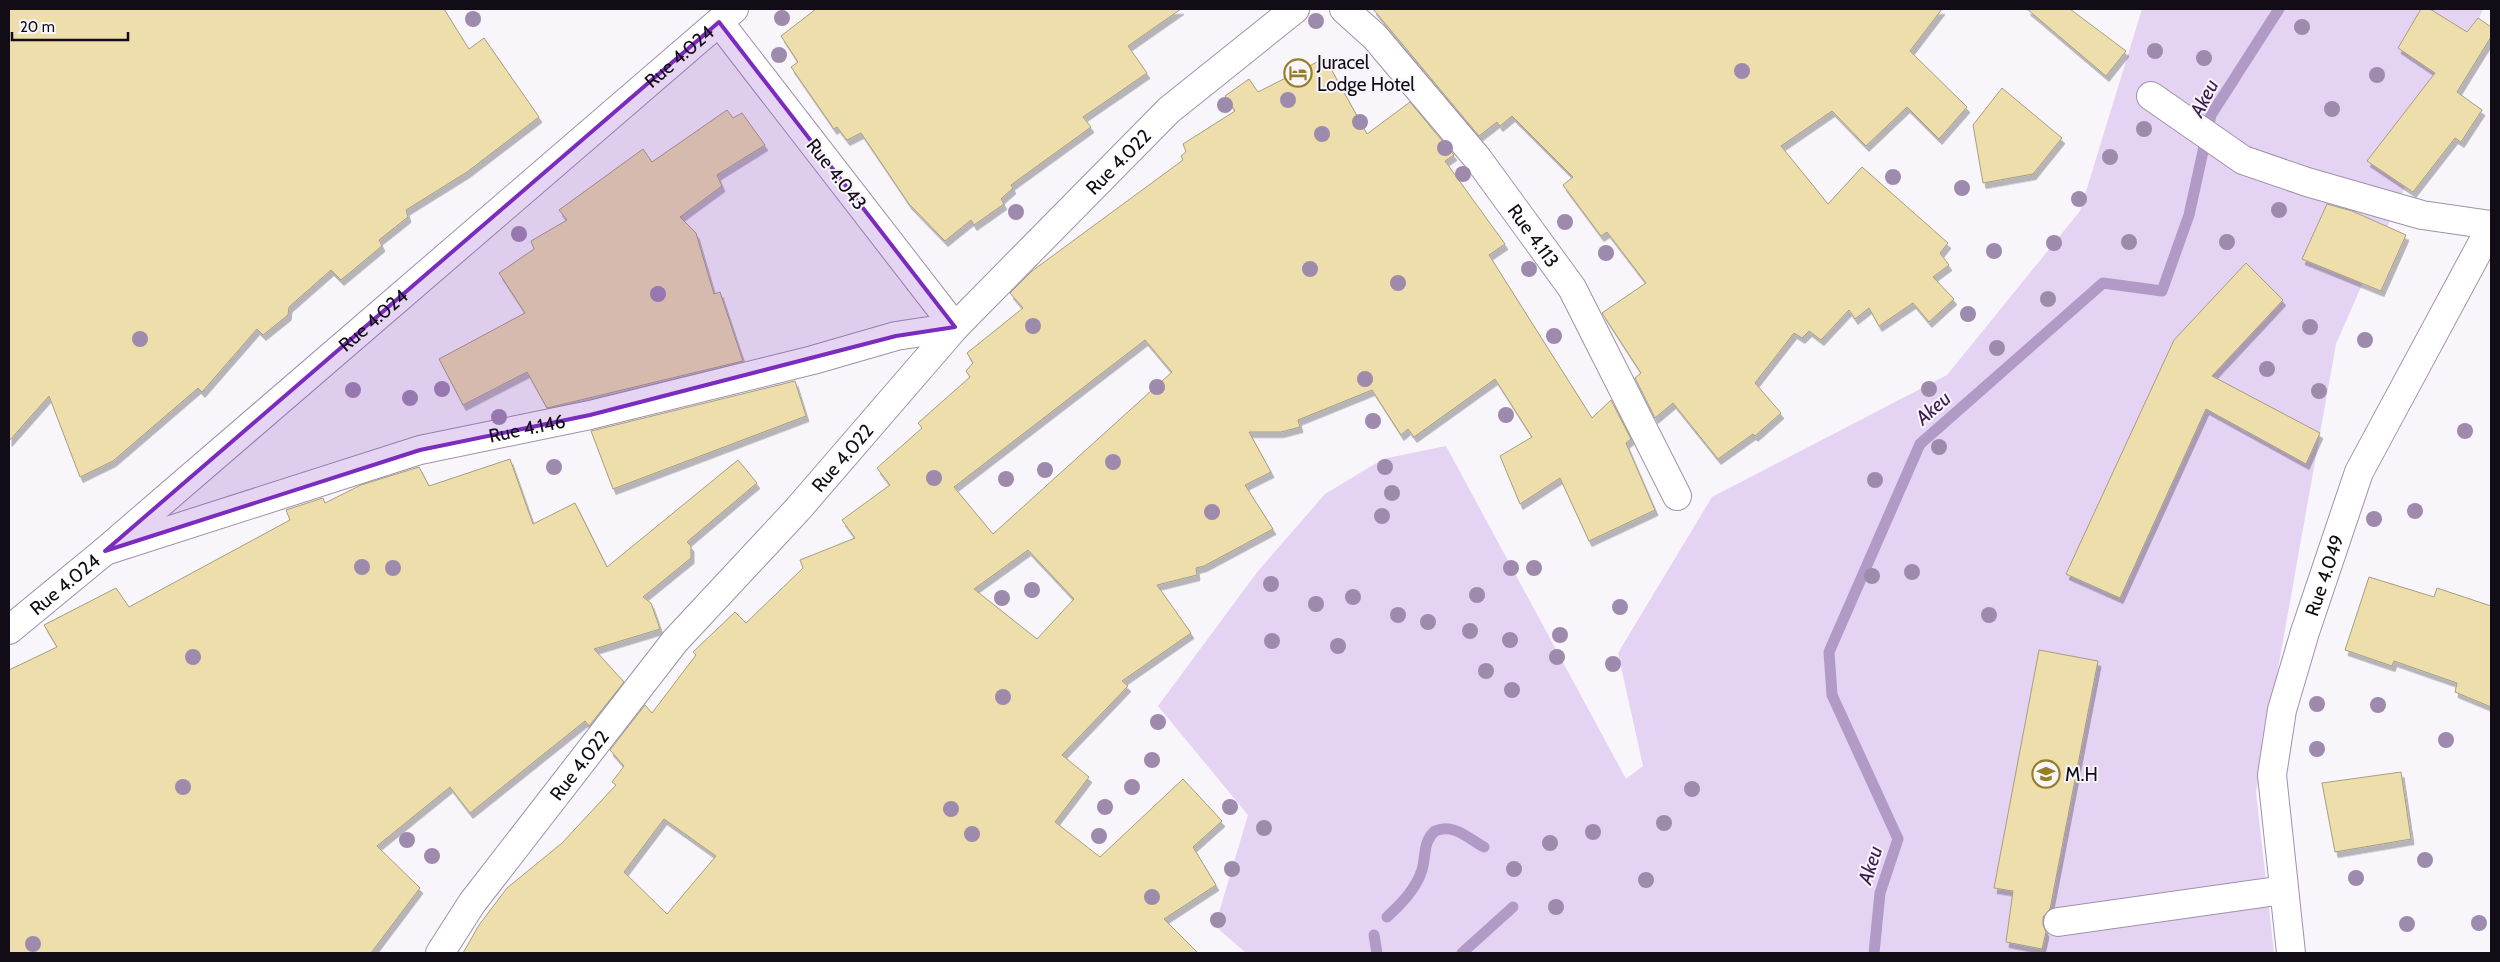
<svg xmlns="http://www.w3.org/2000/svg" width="2500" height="962" font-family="Cabin,sans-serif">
<defs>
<filter id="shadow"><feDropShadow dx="3" dy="5.5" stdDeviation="0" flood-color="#0004"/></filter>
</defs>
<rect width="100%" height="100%" fill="#f8f5fb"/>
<!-- green -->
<polygon fill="#e5d3f4" points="2142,9 2483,9 2336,344 2256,792 2274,953 1246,953 1215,926 1248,815 1158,706 1258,571 1325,494 1383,459 1446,446 1626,779 1643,766 1618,653 1712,497 1947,375 2080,211"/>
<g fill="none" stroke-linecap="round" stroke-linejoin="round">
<!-- stream -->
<g stroke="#b29ac6" stroke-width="11">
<path d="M1387 917C1401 904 1416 889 1422 870 1426 856 1423 841 1435 831 1454 823 1469 839 1484 847"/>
<polyline points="1374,935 1377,953"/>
<polyline points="1462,953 1513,907"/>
<polyline points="1874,953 1880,893 1898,839 1832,695 1829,652 1920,444 2103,283 2162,291 2189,215 2211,115 2279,9"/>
</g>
</g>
<!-- building -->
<g fill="#eddeab" stroke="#a69e81" fill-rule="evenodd" filter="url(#shadow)">
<polygon points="9,9 444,9 469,49 484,38 539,117 467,172 406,210 408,217 379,240 382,246 341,280 331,270 289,307 288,315 263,335 257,329 202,392 198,388 113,461 80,477 49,396 9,441"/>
<polygon points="816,9 1181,9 1128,46 1147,73 1083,117 1091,127 1011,185 1013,188 1001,199 1004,204 974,225 971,220 945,241 909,204 861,133 847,140 837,127 834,129 791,67 798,62 781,36"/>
<polygon points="1373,9 1942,9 1910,51 1967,107 1939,139 1907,107 1866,146 1832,111 1781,146 1828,204 1862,167 1948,243 1940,253 1949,265 1933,277 1954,299 1929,322 1913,303 1879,326 1869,308 1855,319 1849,310 1821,340 1809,331 1802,338 1794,333 1755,383 1781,413 1755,436 1753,434 1718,459 1673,403 1655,418 1635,378 1641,373 1602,313 1646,283 1607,232 1601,236 1563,185 1573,177 1512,116 1500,126 1497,122 1479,136"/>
<polygon points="2027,9 2070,9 2126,51 2106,76"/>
<polygon points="2421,9 2430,9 2467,32 2478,18 2491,27 2491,37 2457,92 2482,110 2461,142 2455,138 2413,192 2367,161 2435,73 2398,48"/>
<path d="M1325 58 1367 134 1410 102 1454 155 1445 161 1505 244 1489 255 1592 418 1611 400 1631 439 1626 443 1655 510 1589 541 1560 478 1520 504 1500 456 1532 437 1495 379 1414 437 1408 429 1401 435 1372 390 1298 420 1300 427 1281 432H1249L1271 472 1245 485 1273 529 1204 566 1196 568 1197 575 1157 585 1191 633 1122 681 1128 686 1062 755 1089 777 1055 822 1100 857 1183 779 1222 821 1193 847 1216 885 1164 919 1198 953H463L479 925 507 888 562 843 616 785 612 782 624 766 610 750 645 705 652 713 696 655 693 652 735 612 746 623 803 568 800 560 855 538 842 520 890 485 877 468 922 428 918 423 970 377 966 371 973 363 967 353 1023 308 1010 293 1032 271 1183 160 1181 156 1186 152 1183 144 1235 111 1225 96 1249 79 1258 92ZM1145 340 1172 372 993 534 954 487ZM1028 550 1074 599 1037 639 974 589ZM664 819 716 856 667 914 624 872Z"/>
<polygon points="2002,88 2062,138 2033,174 1983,183 1973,125"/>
<polygon points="727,110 733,118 742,113 765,145 717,175 722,186 680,217 696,233 714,294 720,292 743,361 547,408 527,372 463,405 439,359 525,313 499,273 534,249 531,241 567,220 559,210 643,149 652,162"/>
<polygon points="2327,204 2352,211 2406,235 2381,291 2302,259"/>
<polygon points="2246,263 2283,300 2212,376 2320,433 2306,464 2206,409 2120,598 2066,574 2174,340"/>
<polygon points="795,381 806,416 613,489 591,431"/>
<polygon points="510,459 533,524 575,503 607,567 738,460 757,483 687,542 691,546 691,558 643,597 651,603 660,629 594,649 624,682 589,726 585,721 470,813 450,787 377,846 420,888 371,953 9,953 9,670 57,647 44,625 116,588 129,607 290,520 286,510 292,508 323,498 325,503 361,485 419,467 429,486"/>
<polygon points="2369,577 2434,597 2437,588 2491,606 2491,707 2455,692 2457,683 2394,661 2392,666 2345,650"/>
<polygon points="2039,650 2098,661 2050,909 2043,917 2043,925 2046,932 2042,949 2006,942 2013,891 1994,888"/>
<polygon points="2401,772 2411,839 2335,852 2322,783"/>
</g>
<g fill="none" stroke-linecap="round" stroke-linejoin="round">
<!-- minor casing -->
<g stroke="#9f91ac" stroke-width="30">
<g id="minor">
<path id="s1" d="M1344 9 1375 37 1478 159 1572 288 1677 496"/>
<polyline points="2151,96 2243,160 2307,182 2422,215 2491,225"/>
<path id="s2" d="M105 551 420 450 590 415 813 360 896 336 955 327 719 22"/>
<polyline points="2058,922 2284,890"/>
<path id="s3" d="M440 953 472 903 675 641 798 509 955 327 1169 110 1295 9"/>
<path id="s4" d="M2291 953 2272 775 2282 710 2305 632 2359 472 2491 227"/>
</g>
</g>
<!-- tertiary casing -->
<g stroke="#9f91ac" stroke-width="30">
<g id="tertiary">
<path id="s5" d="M9 630 105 551 734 9"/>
</g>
</g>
<!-- minor -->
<use href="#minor" stroke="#fff" stroke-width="28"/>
<!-- tertiary -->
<use href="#tertiary" stroke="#fff" stroke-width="28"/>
</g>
<!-- trees -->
<g fill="#9e8aac">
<circle cx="782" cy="18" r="8"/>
<circle cx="473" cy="19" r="8"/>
<circle cx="1316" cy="21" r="8"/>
<circle cx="2302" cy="27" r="8"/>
<circle cx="2155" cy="51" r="8"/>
<circle cx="779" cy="55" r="8"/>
<circle cx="2204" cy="58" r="8"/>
<circle cx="1742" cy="71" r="8"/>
<circle cx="2377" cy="75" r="8"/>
<circle cx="1288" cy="100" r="8"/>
<circle cx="1225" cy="105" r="8"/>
<circle cx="2332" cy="109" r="8"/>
<circle cx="1360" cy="122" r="8"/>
<circle cx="2144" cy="129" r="8"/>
<circle cx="1322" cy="134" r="8"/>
<circle cx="1445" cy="148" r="8"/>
<circle cx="2110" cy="157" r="8"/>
<circle cx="1463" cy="174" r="8"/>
<circle cx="1893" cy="177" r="8"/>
<circle cx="1962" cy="188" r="8"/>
<circle cx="2079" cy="199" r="8"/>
<circle cx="2279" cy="210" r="8"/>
<circle cx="1016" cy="212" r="8"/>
<circle cx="1565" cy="222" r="8"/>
<circle cx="519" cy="234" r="8"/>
<circle cx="2129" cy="242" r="8"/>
<circle cx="2227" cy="242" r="8"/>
<circle cx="2054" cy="243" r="8"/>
<circle cx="1994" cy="251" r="8"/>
<circle cx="1606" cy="253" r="8"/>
<circle cx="1310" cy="269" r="8"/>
<circle cx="1529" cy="269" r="8"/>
<circle cx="1398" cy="283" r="8"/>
<circle cx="658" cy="294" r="8"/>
<circle cx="2048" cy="299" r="8"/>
<circle cx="1968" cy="314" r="8"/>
<circle cx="1033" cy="326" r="8"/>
<circle cx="2310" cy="327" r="8"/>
<circle cx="1554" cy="336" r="8"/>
<circle cx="140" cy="339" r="8"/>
<circle cx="2365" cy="340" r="8"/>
<circle cx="1997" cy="348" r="8"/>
<circle cx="2267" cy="369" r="8"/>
<circle cx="1365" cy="379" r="8"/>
<circle cx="1157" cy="387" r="8"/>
<circle cx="442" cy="389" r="8"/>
<circle cx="1929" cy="389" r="8"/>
<circle cx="353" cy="390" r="8"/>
<circle cx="2319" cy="391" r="8"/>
<circle cx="410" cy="398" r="8"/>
<circle cx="1506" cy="415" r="8"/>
<circle cx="499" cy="417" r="8"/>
<circle cx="1373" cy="421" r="8"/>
<circle cx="2465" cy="431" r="8"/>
<circle cx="1939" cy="447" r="8"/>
<circle cx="1113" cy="462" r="8"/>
<circle cx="554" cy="467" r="8"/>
<circle cx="1385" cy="467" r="8"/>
<circle cx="1045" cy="470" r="8"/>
<circle cx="934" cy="478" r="8"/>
<circle cx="1006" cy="479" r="8"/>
<circle cx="1875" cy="480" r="8"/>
<circle cx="1392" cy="493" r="8"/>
<circle cx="2415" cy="511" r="8"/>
<circle cx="1212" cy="512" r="8"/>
<circle cx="1382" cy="516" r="8"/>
<circle cx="2374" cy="519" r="8"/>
<circle cx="362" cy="567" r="8"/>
<circle cx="393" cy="568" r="8"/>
<circle cx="1511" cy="568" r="8"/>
<circle cx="1534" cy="568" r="8"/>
<circle cx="1912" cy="572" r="8"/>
<circle cx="1872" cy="576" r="8"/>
<circle cx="1271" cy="584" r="8"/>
<circle cx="1032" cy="590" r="8"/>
<circle cx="1477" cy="595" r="8"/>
<circle cx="1353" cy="597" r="8"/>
<circle cx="1002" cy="598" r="8"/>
<circle cx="1316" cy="604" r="8"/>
<circle cx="1620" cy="607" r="8"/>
<circle cx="1398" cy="615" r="8"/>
<circle cx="1989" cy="615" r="8"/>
<circle cx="1428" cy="622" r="8"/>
<circle cx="1470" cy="631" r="8"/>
<circle cx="1560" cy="635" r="8"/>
<circle cx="1510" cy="640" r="8"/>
<circle cx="1272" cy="641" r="8"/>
<circle cx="1338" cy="646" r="8"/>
<circle cx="193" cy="657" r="8"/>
<circle cx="1557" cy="657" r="8"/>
<circle cx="1613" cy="664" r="8"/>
<circle cx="1486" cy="671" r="8"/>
<circle cx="1512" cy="690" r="8"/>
<circle cx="1003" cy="697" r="8"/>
<circle cx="2317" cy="704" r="8"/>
<circle cx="2378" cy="705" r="8"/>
<circle cx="1158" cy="722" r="8"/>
<circle cx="2446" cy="740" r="8"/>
<circle cx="2317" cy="749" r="8"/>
<circle cx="1152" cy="760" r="8"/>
<circle cx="183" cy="787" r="8"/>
<circle cx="1132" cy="787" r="8"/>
<circle cx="1692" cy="789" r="8"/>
<circle cx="1105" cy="807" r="8"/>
<circle cx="1230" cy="807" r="8"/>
<circle cx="951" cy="809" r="8"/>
<circle cx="1664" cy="823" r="8"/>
<circle cx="1264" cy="828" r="8"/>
<circle cx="1593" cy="832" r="8"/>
<circle cx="972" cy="834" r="8"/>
<circle cx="1099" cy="836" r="8"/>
<circle cx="407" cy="840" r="8"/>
<circle cx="1550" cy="843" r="8"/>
<circle cx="432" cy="856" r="8"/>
<circle cx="2425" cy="860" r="8"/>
<circle cx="1232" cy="869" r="8"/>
<circle cx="1514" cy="869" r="8"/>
<circle cx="2356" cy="878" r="8"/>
<circle cx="1646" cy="880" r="8"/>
<circle cx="1152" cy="897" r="8"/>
<circle cx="1556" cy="907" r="8"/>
<circle cx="1218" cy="920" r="8"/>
<circle cx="2479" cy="923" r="8"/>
<circle cx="2407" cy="924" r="8"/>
<circle cx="33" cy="944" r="8"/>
</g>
<!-- marked area -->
<path fill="#7b2cbf" fill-opacity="0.2" stroke="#7b2cbf" stroke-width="4" stroke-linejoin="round" d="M719 22 955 327 896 336 590 415 420 450 105 551Z"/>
<!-- icons -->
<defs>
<g id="hotel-ring" transform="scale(1.4375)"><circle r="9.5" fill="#f8f5fb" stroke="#947e26" stroke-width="1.5"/><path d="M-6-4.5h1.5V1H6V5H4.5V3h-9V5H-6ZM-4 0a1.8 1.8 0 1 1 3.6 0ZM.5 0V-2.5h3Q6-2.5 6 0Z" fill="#947e26"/></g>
<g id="school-ring" transform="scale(1.4375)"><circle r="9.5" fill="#f8f5fb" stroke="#947e26" stroke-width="1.5"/><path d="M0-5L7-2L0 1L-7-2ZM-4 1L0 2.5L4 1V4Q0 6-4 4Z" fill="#947e26"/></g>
</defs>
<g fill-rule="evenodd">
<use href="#hotel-ring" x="1298" y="73"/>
<use href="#school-ring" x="2046" y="774"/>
</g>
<g text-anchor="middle" stroke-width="4" stroke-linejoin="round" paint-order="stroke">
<!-- street labels -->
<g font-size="19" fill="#110c15" stroke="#f8f5fb">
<text dy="7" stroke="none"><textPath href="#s5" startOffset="882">Rue 4.024</textPath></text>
<text dy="7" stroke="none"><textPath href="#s3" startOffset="1044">Rue 4.022</textPath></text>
<text transform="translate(837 174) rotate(52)" y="7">Rue 4.043</text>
<text dy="7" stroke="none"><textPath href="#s1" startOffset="296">Rue 4.113</textPath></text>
<text dy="7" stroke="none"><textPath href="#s5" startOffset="478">Rue 4.024</textPath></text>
<text dy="7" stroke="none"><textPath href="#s2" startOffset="440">Rue 4.146</textPath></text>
<text dy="7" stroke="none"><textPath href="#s3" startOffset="639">Rue 4.022</textPath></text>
<text dy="7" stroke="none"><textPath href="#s4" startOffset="386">Rue 4.049</textPath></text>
<text dy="7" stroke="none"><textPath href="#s5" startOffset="72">Rue 4.024</textPath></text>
<text dy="7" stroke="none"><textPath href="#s3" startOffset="234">Rue 4.022</textPath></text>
</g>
<!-- poi labels -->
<g font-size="19" fill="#110c15" stroke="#f8f5fb" text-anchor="start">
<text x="1317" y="69">Juracel<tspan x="1317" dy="22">Lodge Hotel</tspan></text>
<text x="2065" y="781">M.H</text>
</g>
<!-- water labels -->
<g font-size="20" font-style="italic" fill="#3b1a50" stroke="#f8f5fb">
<text transform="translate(2204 98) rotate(-63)" y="7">Akeu</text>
<text transform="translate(1933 408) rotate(-41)" y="7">Akeu</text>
<text transform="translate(1870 865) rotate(-72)" y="7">Akeu</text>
</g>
</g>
<!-- border -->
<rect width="2500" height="962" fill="none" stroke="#110c15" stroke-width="20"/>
<!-- scale -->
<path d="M12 32v8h116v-8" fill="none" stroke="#110c15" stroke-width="2.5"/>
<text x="20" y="32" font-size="15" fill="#110c15" stroke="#f8f5fb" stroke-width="4" paint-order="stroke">20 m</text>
</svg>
